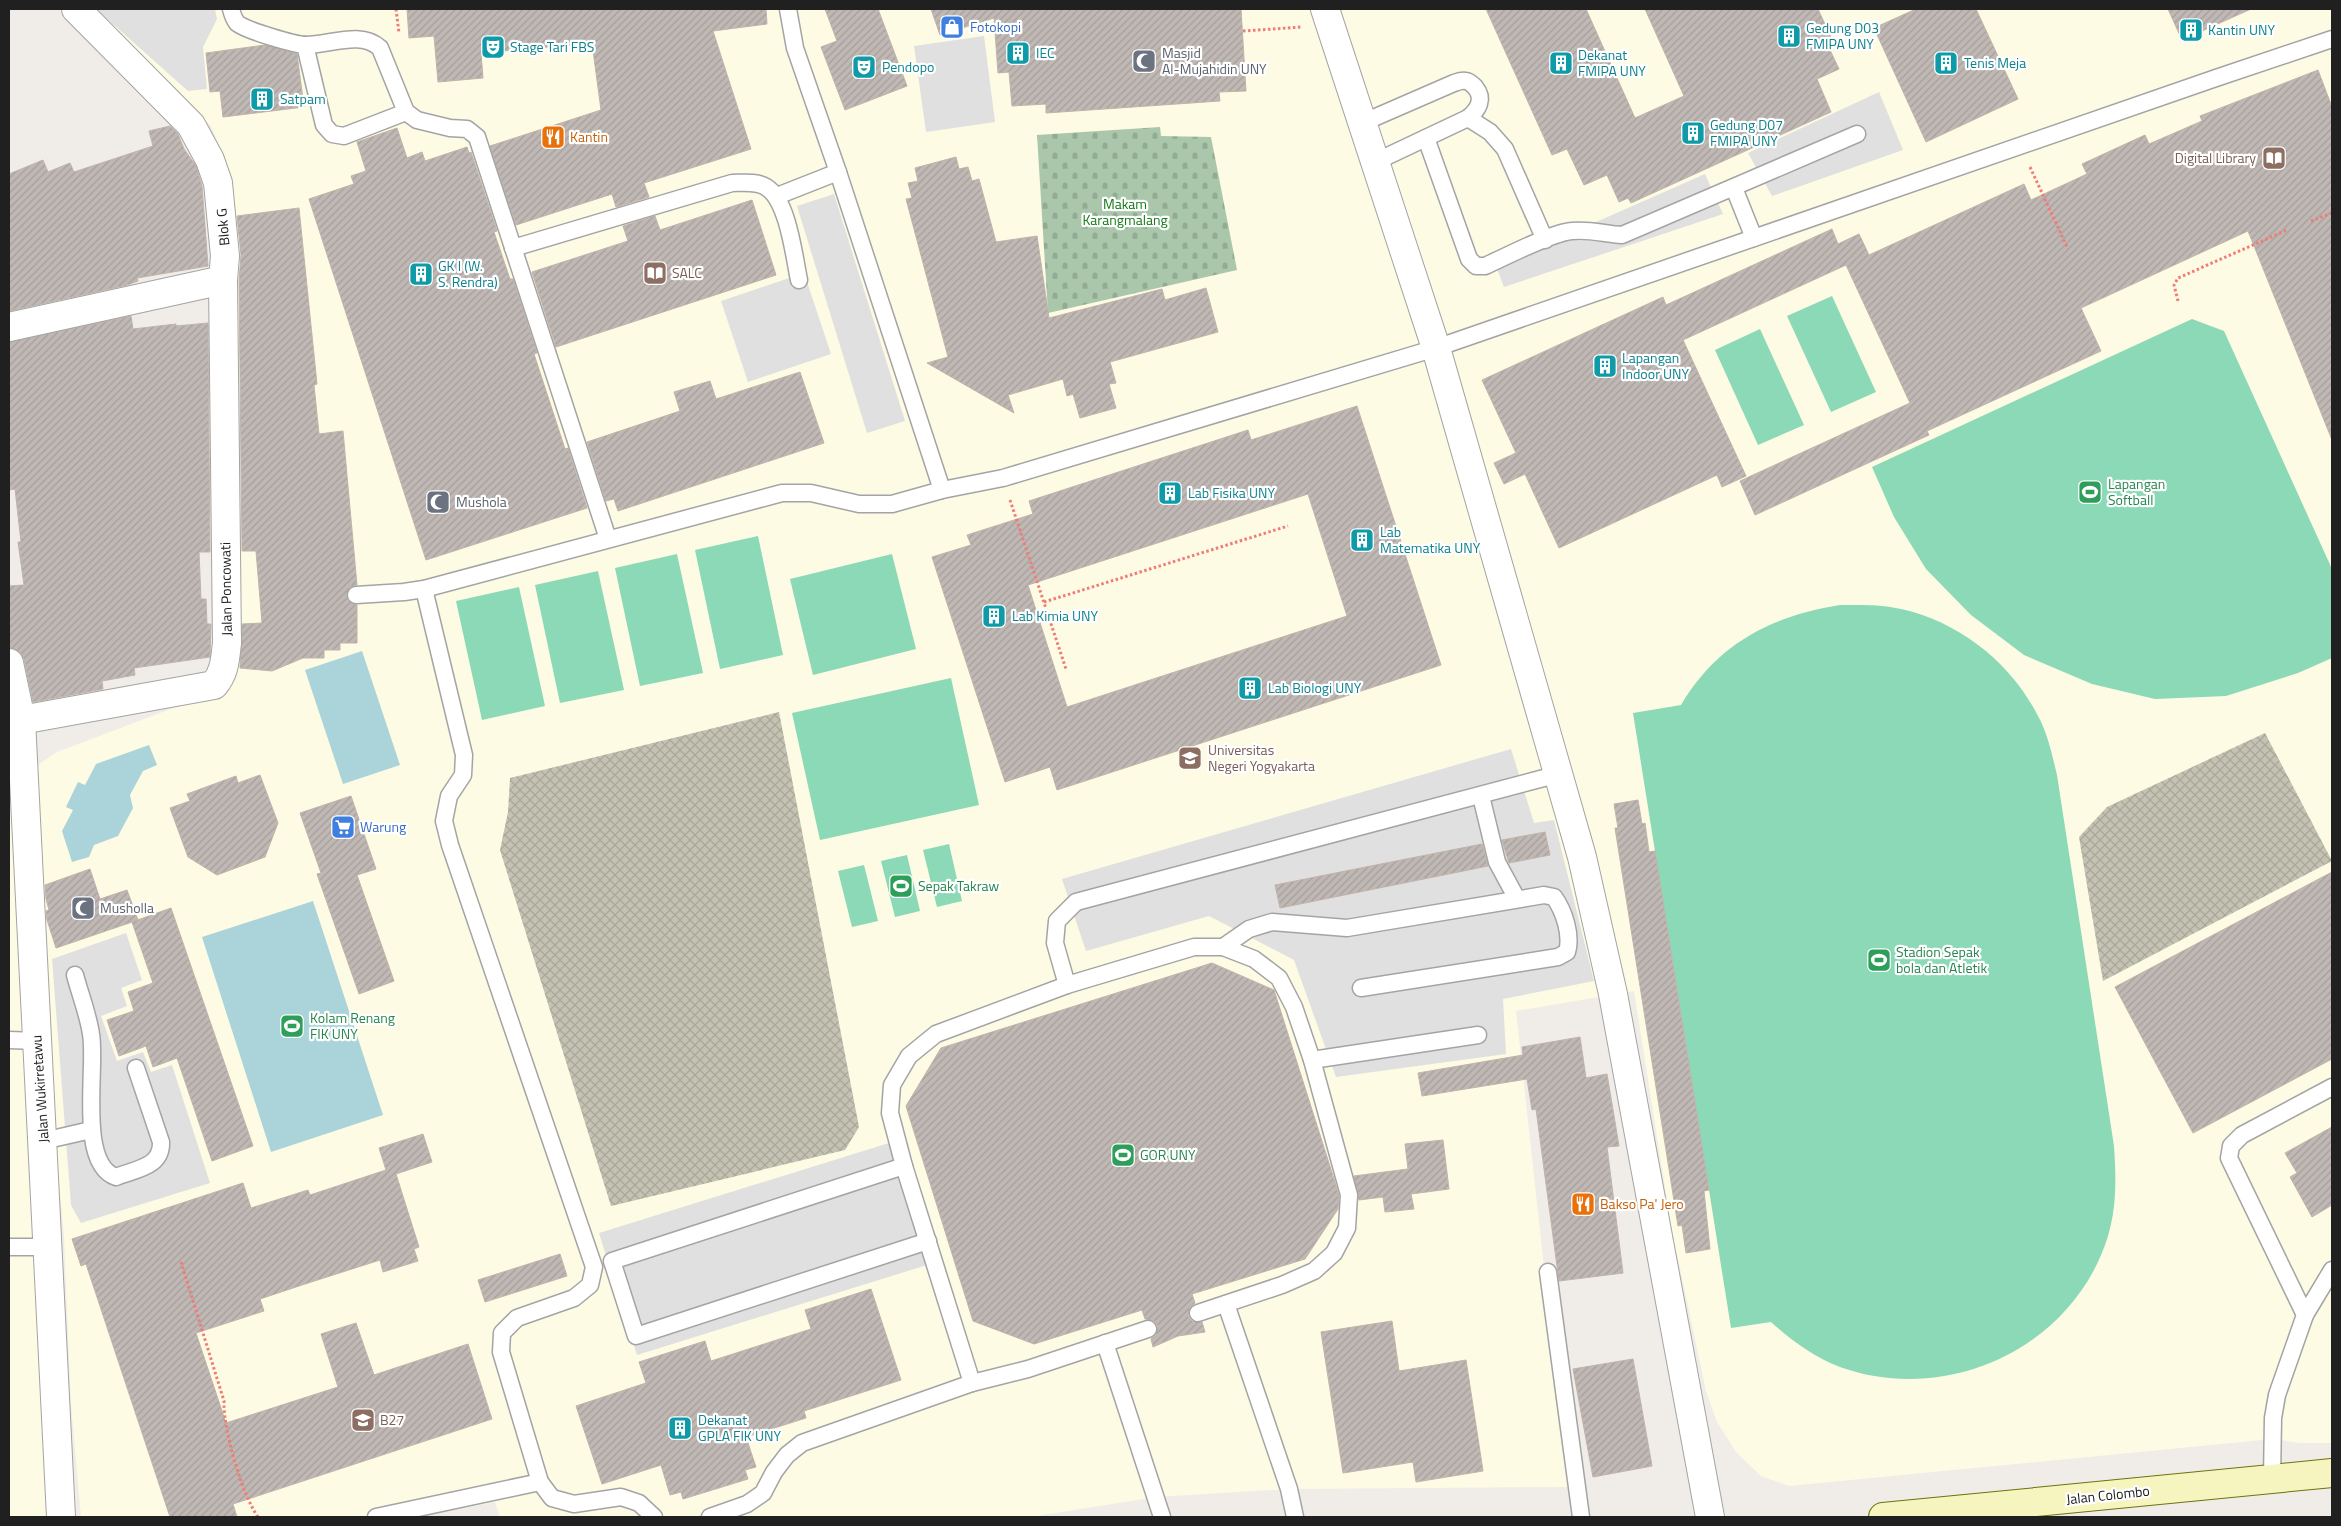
<svg xmlns="http://www.w3.org/2000/svg" width="2341" height="1526" font-family="'Titillium Web',sans-serif">
<defs>
<pattern id="construction-cross-hatch" width="8" height="8" patternUnits="userSpaceOnUse" patternTransform="scale(1.25)"><rect width="8" height="8" fill="#c4c3b3"/><path d="M0 0l8 8M0 8l8-8" fill="none" stroke="#a8a79a"/></pattern>
<pattern id="cemetery-stones" width="16" height="16" patternUnits="userSpaceOnUse" patternTransform="scale(1.25)"><rect width="16" height="16" fill="#aac7ac"/><path d="M2 7V4a2 2 0 0 1 4 0v3zM10 15v-3a2 2 0 0 1 4 0v3z" fill="#92ab94"/></pattern>
<pattern id="building-hatch" width="6" height="6" patternUnits="userSpaceOnUse" patternTransform="scale(1.25)"><rect width="6" height="6" fill="#c0b8b4"/><path d="M-1 1l2-2M0 6l6-6M5 7l2-2" fill="none" stroke="#a59e9a"/></pattern>
</defs>
<rect width="100%" height="100%" fill="#f0ece7"/>
<!-- education -->
<g fill="#fdfbe3">
<polygon points="88,9 2332,9 2332,1443 2300,1443 2273,1439 1789,1486 1761,1476 1736,1452 1717,1422 1706,1391 1671,1226 1634,991 1516,1011 1568,1487 1289,1489 1156,1497 1031,1517 500,1517 495,1502 416,1517 81,1517 71,1405 64,1237 55,1139 35,782 39,764 57,752 226,688 236,680 241,621 241,413 219,146 211,126"/>
<polygon points="9,727 54,1517 9,1517"/>
</g>
<!-- construction -->
<g fill="url(#construction-cross-hatch)">
<polygon points="779,712 859,1127 845,1150 611,1206 500,850 508,812 510,778"/>
<polygon points="2265,733 2332,861 2103,981 2079,837 2107,807"/>
</g>
<!-- cemetery -->
<polygon fill="url(#cemetery-stones)" points="1160,127 1161,136 1211,137 1237,270 1048,313 1037,135"/>
<!-- pitch -->
<g fill="#8bd9b6">
<polygon points="1832,296 1876,392 1831,412 1787,316"/>
<polygon points="2192,319 2224,331 2332,569 2332,658 2298,673 2226,696 2155,699 2092,684 2024,655 1971,615 1926,569 1894,517 1872,467"/>
<polygon points="1760,329 1804,425 1758,445 1715,350"/>
<polygon points="758,536 783,655 720,669 695,550"/>
<polygon points="677,554 703,673 640,686 615,568"/>
<polygon points="892,554 916,649 813,675 790,579"/>
<polygon points="598,571 624,690 560,703 535,585"/>
<polygon points="519,587 545,706 482,720 456,601"/>
<path d="M1840 605C1860 605 1881 604 1901 609 1960 622 2011 663 2038 716 2048 734 2052 755 2057 775L2114 1146C2116 1176 2117 1206 2108 1236 2074 1347 1948 1406 1840 1367 1814 1357 1791 1340 1771 1322L1731 1328 1633 713 1681 705C1717 644 1771 616 1840 605Z"/>
<polygon points="951,678 979,805 820,840 792,713"/>
<polygon points="949,844 962,901 937,907 923,850"/>
<polygon points="907,855 920,911 895,917 881,861"/>
<polygon points="864,865 878,921 852,927 838,871"/>
</g>
<!-- parking -->
<g fill="#e0e0e0">
<polygon points="96,9 215,9 217,19 203,47 207,89 188,91"/>
<polygon points="984,36 995,122 926,132 914,46"/>
<polygon points="1879,92 1903,150 1772,196 1748,153"/>
<polygon points="1705,174 1723,214 1504,287 1496,266"/>
<polygon points="834,194 905,421 867,433 797,206"/>
<polygon points="804,273 831,354 748,382 721,301"/>
<polygon points="1511,749 1534,823 1554,820 1594,981 1503,999 1506,1054 1336,1077 1294,960 1209,916 1086,951 1062,879"/>
<polygon points="126,933 142,980 121,988 127,1006 101,1016 117,1061 143,1052 151,1072 172,1065 210,1183 81,1223 71,1205 52,959"/>
<polygon points="889,1143 927,1265 637,1355 599,1233"/>
</g>
<!-- water -->
<g fill="#abd3da">
<polygon points="362,651 400,765 343,784 305,670"/>
<polygon points="149,745 157,765 143,771 130,795 133,808 118,836 94,845 89,857 72,862 62,831 73,810 66,807 78,782 85,785 96,764"/>
<polygon points="313,901 383,1115 271,1152 202,937"/>
</g>
<!-- building -->
<g fill="url(#building-hatch)" stroke="#c1b3aa" fill-rule="evenodd">
<polygon points="407,9 766,9 767,24 713,31 751,149 644,183 649,197 616,207 612,194 516,225 490,146 601,110 592,43 481,53 483,78 438,82 434,36 409,38"/>
<polygon points="825,9 878,9 907,86 845,110 821,47 837,41"/>
<polygon points="931,9 1241,9 1246,91 1219,92 1220,101 1046,113 1046,104 1012,106 1009,72 998,73 994,18 940,35"/>
<polygon points="1486,9 1586,9 1635,118 1684,96 1645,9 1818,9 1835,46 1829,48 1839,69 1817,79 1831,112 1631,203 1628,198 1619,202 1607,175 1584,185 1567,149 1552,155"/>
<polygon points="1916,9 1976,9 2018,99 1926,142 1874,28"/>
<polygon points="2168,9 2251,9 2182,40"/>
<polygon points="265,45 297,54 304,107 223,117 220,91 210,92 206,53"/>
<polygon points="2318,70 2332,107 2332,440 2248,231 2081,308 2101,351 1927,431 1929,435 1755,515 1740,481 1910,403 1846,265 1683,340 1746,476 1722,487 1717,475 1559,548 1525,474 1504,484 1494,463 1516,453 1482,380 1663,297 1666,305 1832,229 1838,244 1859,234 1869,255 2024,184 2031,200 2087,174 2082,164 2145,135 2149,144 2202,121 2200,116"/>
<polygon points="170,126 178,134 184,149 196,166 202,186 208,266 137,278 138,281 127,285 9,311 9,174 43,160 48,172 70,163 74,172 153,146 149,131"/>
<polygon points="397,128 407,158 422,152 425,161 467,147 469,153 471,152 497,231 494,232 510,279 513,279 537,353 534,354 565,449 568,448 587,508 426,560 309,199 354,184 351,176 366,171 357,142"/>
<polygon points="956,157 959,169 968,167 972,181 979,179 996,242 1037,236 1049,318 1162,289 1165,300 1206,288 1218,332 1110,362 1116,383 1109,384 1116,408 1080,418 1073,394 1067,396 1063,379 1008,395 1014,413 927,363 948,357 906,199 912,198 908,183 918,181 915,168"/>
<polygon points="752,200 776,275 556,347 532,272 628,241 623,226 655,216 660,230"/>
<polygon points="299,208 317,384 314,385 319,434 343,431 357,585 350,587 346,595 348,601 357,605 357,643 340,643 340,650 324,650 324,658 303,658 272,671 240,668 242,624 262,623 256,551 242,551 239,281 241,255 237,216"/>
<polygon points="131,316 133,329 176,324 176,326 208,323 210,552 199,552 201,599 206,599 207,624 211,624 210,657 134,668 135,675 102,681 103,689 33,702 24,659 20,652 9,648 9,586 24,585 18,542 21,542 15,489 9,490 9,342"/>
<polygon points="800,372 824,443 618,511 614,499 606,501 587,442 680,411 674,392 710,381 716,399"/>
<path d="M1357 406 1441 665 1057 790 1050 767 1005 782 932 557 971 545 967 535 1033 514 1029 501 1248 430 1251 440ZM1308 494 1347 616 1067 707 1028 585Z"/>
<polygon points="260,775 278,823 265,857 217,875 188,857 170,808 190,801 187,794 236,776 238,783"/>
<polygon points="351,796 376,869 357,875 394,981 359,994 317,874 321,873 300,813"/>
<polygon points="1638,800 1642,824 1645,823 1649,852 1655,851 1709,1190 1704,1191 1710,1249 1686,1253 1682,1225 1678,1226 1615,828 1618,828 1614,804"/>
<polygon points="1545,832 1550,855 1509,863 1502,840"/>
<polygon points="1482,844 1488,866 1280,908 1275,885"/>
<polygon points="90,869 100,899 127,890 138,920 56,948 47,920 46,911 49,910 46,899 45,885"/>
<polygon points="2332,872 2332,1059 2193,1133 2115,987"/>
<polygon points="171,908 253,1146 212,1161 177,1058 153,1067 146,1046 119,1056 107,1020 134,1011 128,992 153,983 132,922"/>
<polygon points="1212,963 1274,990 1334,1179 1339,1196 1338,1209 1305,1259 1192,1294 1195,1303 1190,1307 1188,1316 1192,1321 1202,1322 1205,1332 1178,1336 1153,1347 1151,1339 1156,1335 1158,1326 1154,1321 1145,1319 1142,1310 1034,1344 973,1321 906,1106 941,1048"/>
<polygon points="1580,1037 1586,1078 1607,1074 1619,1146 1607,1147 1623,1273 1559,1281 1536,1109 1532,1110 1527,1079 1422,1096 1418,1073 1523,1055 1522,1047"/>
<polygon points="2332,1127 2332,1205 2312,1217 2290,1177 2297,1173 2285,1153"/>
<polygon points="423,1134 432,1162 396,1174 419,1247 414,1249 418,1261 383,1272 380,1260 305,1284 260,1299 264,1311 196,1333 226,1423 338,1387 321,1334 356,1323 374,1375 468,1344 492,1419 233,1504 237,1517 170,1517 86,1264 81,1266 72,1239 243,1183 251,1208 308,1190 310,1195 386,1170 379,1148"/>
<polygon points="1443,1140 1449,1189 1411,1194 1414,1209 1385,1212 1383,1197 1359,1200 1354,1176 1408,1169 1405,1144"/>
<polygon points="560,1254 567,1276 485,1302 478,1280"/>
<polygon points="871,1289 901,1380 804,1411 806,1418 746,1437 756,1467 745,1470 748,1479 683,1499 681,1492 670,1495 661,1465 602,1484 576,1406 646,1383 639,1362 705,1341 711,1361 811,1329 805,1310"/>
<polygon points="1392,1321 1399,1371 1466,1360 1483,1471 1416,1482 1413,1462 1343,1473 1321,1332"/>
<polygon points="1633,1359 1652,1466 1593,1477 1573,1369"/>
</g>
<g fill="none" stroke-linecap="round" stroke-linejoin="round">
<!-- service casing -->
<g stroke="#a4a4a4" stroke-width="19">
<g id="service">
<path d="M231 9C232 13 234 19 237 23 245 30 295 45 306 45 330 45 361 30 380 48L406 112 417 120 450 128 467 129 477 137 608 539"/>
<polyline points="788,9 795,48 838,172 942,490"/>
<polyline points="305,45 324,125 332,134 344,136 406,112"/>
<polyline points="1468,118 1490,132 1505,149 1545,240"/>
<path d="M1362 123 1454 83C1457 82 1462 80 1466 81 1469 81 1473 85 1475 87 1485 99 1478 110 1468 118L1375 162"/>
<path d="M1426 138 1469 259 1476 266H1485C1505 257 1553 232 1572 231 1589 229 1605 234 1622 235L1857 134"/>
<polyline points="1734,188 1754,238"/>
<polyline points="777,196 838,172"/>
<path d="M513 248 732 183C742 183 757 181 766 187 788 200 794 256 799 280"/>
<polyline points="424,589 464,755 463,775 449,796 444,821 450,845 594,1267 590,1285 574,1298 517,1318 502,1333 501,1352 540,1482 552,1498 574,1504 621,1497 639,1503 654,1517"/>
<polyline points="356,595 404,592 424,589 782,493 811,493 859,504 892,504 942,490 1003,478 1436,348 2216,78 2332,39"/>
<polyline points="1481,796 1497,862 1517,899"/>
<path d="M1223 947 1249 929 1272 922 1347 928 1544 895 1554 897C1564 911 1572 935 1567 952L1558 957 1361 988"/>
<path d="M75 975C80 994 88 1014 91 1034 97 1066 77 1164 116 1177 136 1169 162 1167 161 1142L136 1068"/>
<polyline points="1067,985 1055,943 1057,921 1076,902 1559,774"/>
<polyline points="9,1040 37,1041"/>
<polyline points="1312,1060 1478,1035"/>
<polyline points="43,1141 91,1130"/>
<polyline points="904,1166 612,1261 636,1336 928,1241"/>
<polyline points="9,1247 47,1247"/>
<polyline points="1548,1272 1581,1517"/>
<polyline points="1226,1304 1289,1489 1295,1517"/>
<polyline points="2305,1315 2332,1270"/>
<polyline points="1148,1329 1028,1369 972,1383 904,1166 890,1113 892,1085 909,1056 936,1034 1067,985 1194,947 1223,947 1254,959 1279,978 1294,1007 1312,1060 1349,1195 1347,1228 1334,1253 1314,1271 1282,1285 1198,1313"/>
<polyline points="1105,1343 1162,1517"/>
<polyline points="2272,1479 2273,1418 2277,1395 2305,1315 2229,1158 2231,1146 2242,1135 2332,1087"/>
<polyline points="376,1517 540,1482"/>
<polyline points="710,1517 747,1504 763,1493 774,1472 787,1455 802,1443 972,1383"/>
</g>
</g>
<!-- minor casing -->
<g stroke="#a4a4a4" stroke-width="30">
<g id="minor">
<polyline points="1325,9 1436,348 1582,857 1613,994 1710,1517"/>
<polyline points="9,327 223,280 225,256 218,183 210,160 191,125 76,9"/>
<polyline points="9,663 21,720 61,1517"/>
<path d="M9 718 21 720 214 685C225 672 225 659 227 643L223 280"/>
</g>
</g>
<!-- secondary casing -->
<g stroke="#6d720c" stroke-width="30">
<polyline id="secondary" points="1883,1517 2332,1473"/>
</g>
<!-- path -->
<g stroke="#f17c77" stroke-width="3" stroke-dasharray="2.5 2.5" stroke-linecap="butt">
<polyline points="396,9 399,33"/>
<polyline points="1243,31 1302,27"/>
<polyline points="2030,167 2068,249"/>
<polyline points="2311,221 2332,213"/>
<polyline points="2178,301 2174,285 2178,278 2287,230"/>
<polyline points="1010,500 1066,669"/>
<polyline points="1044,602 1288,526"/>
<path d="M181 1262 224 1401C223 1429 242 1495 258 1517"/>
</g>
<!-- service -->
<use href="#service" stroke="#fff" stroke-width="16"/>
<!-- minor -->
<use href="#minor" stroke="#fff" stroke-width="28"/>
<!-- secondary -->
<use href="#secondary" stroke="#f6f5bf" stroke-width="28"/>
</g>
<!-- icons -->
<defs>
<g id="shop-square" transform="scale(1.25)"><rect x="-9" y="-9" width="18" height="18" rx="4" fill="#3f7fe0" stroke="#fff"/><path d="M-5-2.5h2.3a2.7 3.5 0 0 1 5.4 0H5L5.5 6h-11ZM-1.5-2.5h3a1.5 2.3 0 0 0-3 0Z" fill="#fff"/></g>
<g id="building-square" transform="scale(1.25)"><rect x="-9" y="-9" width="18" height="18" rx="4" fill="#0f9aa8" stroke="#fff"/><path d="M-4-6H4V6H1V3H-1V6H-4ZM-2.5-4.3h1.7v1.8h-1.7ZM.8-4.3h1.7v1.8H.8ZM-2.5-1h1.7V.8h-1.7ZM.8-1h1.7V.8H.8Z" fill="#fff"/></g>
<g id="theatre-square" transform="scale(1.25)"><rect x="-9" y="-9" width="18" height="18" rx="4" fill="#0f9aa8" stroke="#fff"/><path d="M-5-5.5Q0-4 5-5.5V0Q5 5 0 6Q-5 5-5 0ZM-3.3-2.5H-1v1.5H-3.3ZM1-2.5H3.3v1.5H1ZM-2.8 1Q0 5.5 2.8 1Z" fill="#fff"/></g>
<g id="mosque-square" transform="scale(1.25)"><rect x="-9" y="-9" width="18" height="18" rx="4" fill="#6b7280" stroke="#fff"/><path d="M3.5-4.9A6 6 0 1 0 3.5 4.9A5 5 0 1 1 3.5-4.9Z" fill="#fff"/></g>
<g id="restaurant-square" transform="scale(1.25)"><rect x="-9" y="-9" width="18" height="18" rx="4" fill="#e8710a" stroke="#fff"/><path d="M-5-6h1v4h1v-4h1v4h1v-4h1v5L-1.5 .5V6h-2V.5L-5-1ZM5-6V6H3V1.5H1.5Q1.5-4 5-6Z" fill="#fff"/></g>
<g id="library-square" transform="scale(1.25)"><rect x="-9" y="-9" width="18" height="18" rx="4" fill="#8d6e63" stroke="#fff"/><path d="M-6-4Q-3-5.5-.7-3.5V5Q-3 3-6 4ZM6-4Q3-5.5 .7-3.5V5Q3 3 6 4Z" fill="#fff"/></g>
<g id="stadium-square" transform="scale(1.25)"><rect x="-9" y="-9" width="18" height="18" rx="4" fill="#2e9e5b" stroke="#fff"/><path d="M0-5a6.5 5 0 1 0 0 10a6.5 5 0 1 0 0-10ZM-3.5-1.8h7v3.6h-7Z" fill="#fff"/></g>
<g id="university-square" transform="scale(1.25)"><rect x="-9" y="-9" width="18" height="18" rx="4" fill="#8d6e63" stroke="#fff"/><path d="M0-5L7-2L0 1L-7-2ZM-4 1L0 2.5L4 1V4Q0 6-4 4Z" fill="#fff"/></g>
<g id="supermarket-square" transform="scale(1.25)"><rect x="-9" y="-9" width="18" height="18" rx="4" fill="#3f7fe0" stroke="#fff"/><path d="M-6-5.5h2.5l.6 2H6L4.5 2H-2.5L-4.4-4H-6ZM-1.5 3.2a1.3 1.3 0 1 0 .1 0ZM3 3.2a1.3 1.3 0 1 0 .1 0Z" fill="#fff"/></g>
</defs>
<g fill-rule="evenodd">
<use href="#shop-square" x="952" y="27"/>
<use href="#building-square" x="2191" y="30"/>
<use href="#building-square" x="1789" y="36"/>
<use href="#theatre-square" x="493" y="47"/>
<use href="#building-square" x="1018" y="53"/>
<use href="#mosque-square" x="1144" y="61"/>
<use href="#building-square" x="1561" y="63"/>
<use href="#building-square" x="1946" y="63"/>
<use href="#theatre-square" x="864" y="67"/>
<use href="#building-square" x="262" y="99"/>
<use href="#building-square" x="1693" y="133"/>
<use href="#restaurant-square" x="553" y="137"/>
<use href="#library-square" x="2274" y="158"/>
<use href="#library-square" x="655" y="273"/>
<use href="#building-square" x="421" y="274"/>
<use href="#building-square" x="1605" y="366"/>
<use href="#stadium-square" x="2090" y="492"/>
<use href="#building-square" x="1170" y="493"/>
<use href="#mosque-square" x="438" y="502"/>
<use href="#building-square" x="1362" y="540"/>
<use href="#building-square" x="994" y="616"/>
<use href="#building-square" x="1250" y="688"/>
<use href="#university-square" x="1190" y="758"/>
<use href="#supermarket-square" x="343" y="827"/>
<use href="#stadium-square" x="901" y="886"/>
<use href="#mosque-square" x="83" y="908"/>
<use href="#stadium-square" x="1879" y="960"/>
<use href="#stadium-square" x="292" y="1026"/>
<use href="#stadium-square" x="1123" y="1155"/>
<use href="#restaurant-square" x="1583" y="1204"/>
<use href="#university-square" x="363" y="1420"/>
<use href="#building-square" x="680" y="1428"/>
</g>
<g text-anchor="middle" stroke-width="4.5" stroke-linejoin="round" paint-order="stroke">
<!-- shop labels -->
<g font-size="14" fill="#366cbe" stroke="#fff" text-anchor="start">
<text x="970" y="32">Fotokopi</text>
<text x="360" y="832">Warung</text>
</g>
<!-- culture labels -->
<g font-size="14" fill="#0d838f" stroke="#fff" text-anchor="start">
<text x="1806" y="33">Gedung D03<tspan x="1806" dy="16">FMIPA UNY</tspan></text>
<text x="2208" y="35">Kantin UNY</text>
<text x="510" y="52">Stage Tari FBS</text>
<text x="1036" y="58">IEC</text>
<text x="1578" y="60">Dekanat<tspan x="1578" dy="16">FMIPA UNY</tspan></text>
<text x="1964" y="68">Tenis Meja</text>
<text x="882" y="72">Pendopo</text>
<text x="280" y="104">Satpam</text>
<text x="1710" y="130">Gedung D07<tspan x="1710" dy="16">FMIPA UNY</tspan></text>
<text x="438" y="271">GK I (W.<tspan x="438" dy="16">S. Rendra)</tspan></text>
<text x="1622" y="363">Lapangan<tspan x="1622" dy="16">Indoor UNY</tspan></text>
<text x="1188" y="498">Lab Fisika UNY</text>
<text x="1380" y="537">Lab<tspan x="1380" dy="16">Matematika UNY</tspan></text>
<text x="1012" y="621">Lab Kimia UNY</text>
<text x="1268" y="693">Lab Biologi UNY</text>
<text x="698" y="1425">Dekanat<tspan x="698" dy="16">GPLA FIK UNY</tspan></text>
</g>
<!-- worship labels -->
<g font-size="14" fill="#5b616d" stroke="#fff" text-anchor="start">
<text x="1162" y="58">Masjid<tspan x="1162" dy="16">Al-Mujahidin UNY</tspan></text>
<text x="456" y="507">Mushola</text>
<text x="100" y="913">Musholla</text>
</g>
<!-- food labels -->
<g font-size="14" fill="#c56008" stroke="#fff" text-anchor="start">
<text x="570" y="142">Kantin</text>
<text x="1600" y="1209">Bakso Pa' Jero</text>
</g>
<!-- education labels -->
<g font-size="14" fill="#785e54" stroke="#fff" text-anchor="start">
<text x="2256" y="163" text-anchor="end">Digital Library</text>
<text x="672" y="278">SALC</text>
<text x="1208" y="755">Universitas<tspan x="1208" dy="16">Negeri Yogyakarta</tspan></text>
<text x="380" y="1425">B27</text>
</g>
<!-- park labels -->
<g font-size="14" fill="#137915" stroke="#fff">
<text x="1125" y="209">Makam<tspan x="1125" dy="16">Karangmalang</tspan></text>
</g>
<!-- street labels -->
<g font-size="14" fill="#202020" stroke="#fff">
<text transform="translate(223 227) rotate(-95)" y="5">Blok G</text>
<text transform="translate(226 589) rotate(-91)" y="5">Jalan Poncowati</text>
<text transform="translate(40 1089) rotate(-94)" y="5">Jalan Wukirretawu</text>
<text transform="translate(2108 1495) rotate(-6)" y="5">Jalan Colombo</text>
</g>
<!-- leisure labels -->
<g font-size="14" fill="#27864d" stroke="#fff" text-anchor="start">
<text x="2108" y="489">Lapangan<tspan x="2108" dy="16">Softball</tspan></text>
<text x="918" y="891">Sepak Takraw</text>
<text x="1896" y="957">Stadion Sepak<tspan x="1896" dy="16">bola dan Atletik</tspan></text>
<text x="310" y="1023">Kolam Renang<tspan x="310" dy="16">FIK UNY</tspan></text>
<text x="1140" y="1160">GOR UNY</text>
</g>
</g>
<!-- border -->
<rect width="2341" height="1526" fill="none" stroke="#202020" stroke-width="20"/>
</svg>
